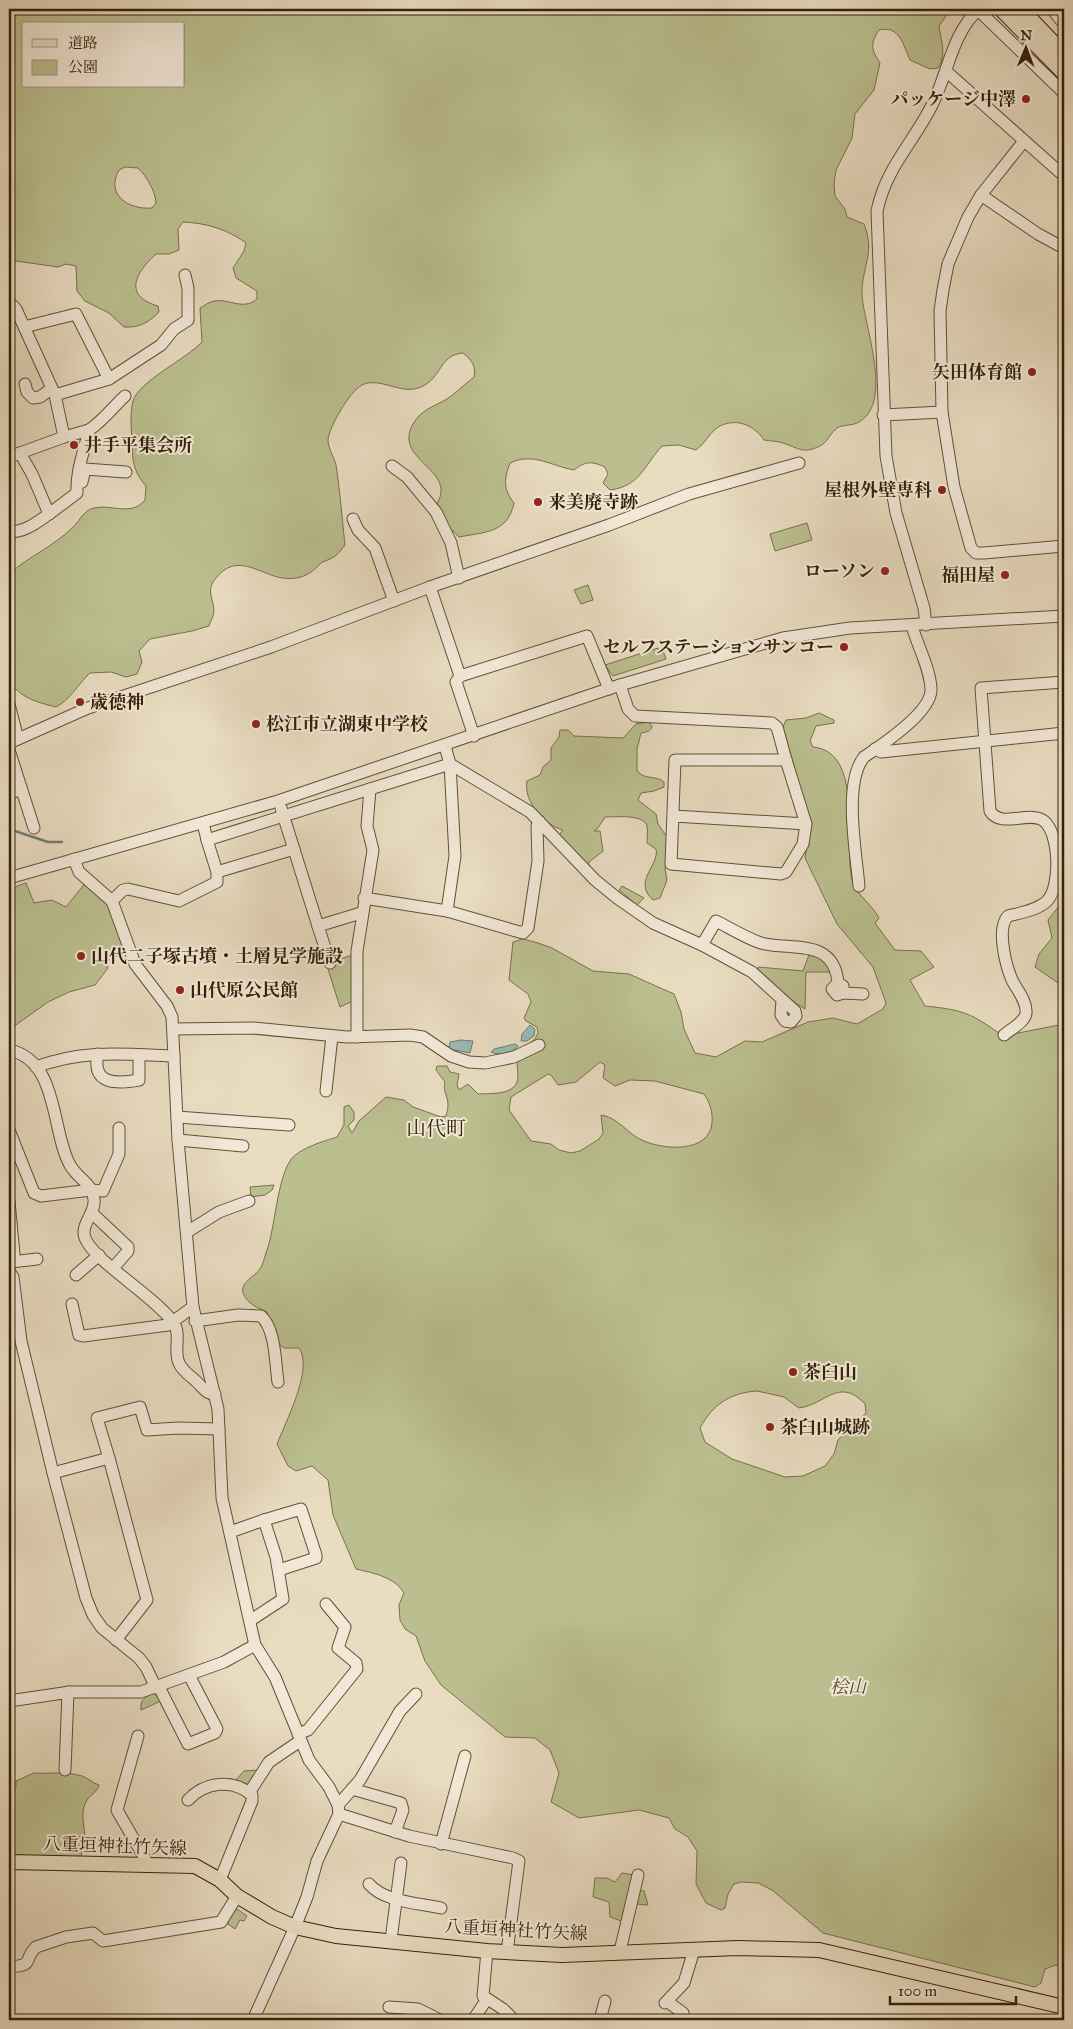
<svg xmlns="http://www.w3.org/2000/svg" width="1073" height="2029" font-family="'IM FELL Great Primer','Noto Serif JP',serif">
<rect width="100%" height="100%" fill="#e9dcc1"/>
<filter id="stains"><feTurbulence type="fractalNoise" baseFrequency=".004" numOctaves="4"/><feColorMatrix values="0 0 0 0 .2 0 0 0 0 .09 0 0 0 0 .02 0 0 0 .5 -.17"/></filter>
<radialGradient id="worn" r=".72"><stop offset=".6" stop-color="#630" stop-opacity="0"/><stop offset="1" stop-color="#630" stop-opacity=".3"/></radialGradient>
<!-- green -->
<g fill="#bbbf90" stroke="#78704c" fill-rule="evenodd">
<path d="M9 9H951L939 26C941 41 947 54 938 68L930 69 910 60C903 45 900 25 879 30 870 44 871 49 880 63L874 90 855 114 852 138 836 170 834 184 835 196 845 209 847 217 864 224C876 254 861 268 862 295 864 326 894 402 859 422 853 426 844 424 837 428 831 432 828 441 822 445 803 455 799 448 783 443 777 441 770 441 764 440 754 425 736 417 718 427 709 433 705 444 696 450L679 445 662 446C643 467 640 486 610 490L603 483 608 474 605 467C591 461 586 461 574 470 551 466 533 452 510 463 504 479 503 489 514 503 508 533 485 532 459 537L439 517 436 505C461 467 383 460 418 417 425 409 438 404 447 399 457 392 465 384 474 377 476 366 472 360 463 353 439 355 442 378 421 387 401 396 380 376 362 385 350 391 329 427 328 440 328 448 334 457 336 465 340 491 342 518 345 545 342 549 339 553 335 556 331 560 325 560 321 563 313 571 308 576 296 578 265 584 239 544 213 582 207 592 214 601 214 611 214 616 210 622 209 626L192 631 150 639 139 651 142 662 137 674 126 677 111 672 90 673C78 684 71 699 56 707 36 702 20 698 9 680V574C28 557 54 546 72 528 78 523 83 512 91 509 110 502 130 518 145 500L146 486C133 472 132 458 132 439 131 428 130 412 133 401 138 382 186 359 202 342L200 308C204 306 207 303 211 302 227 296 242 312 257 299V291L236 278 233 268 244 251 246 243C227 229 206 223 183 222L178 229 179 250 169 254H156C135 273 123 296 158 306L159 312C148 323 139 328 124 327L109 313 85 301 77 291 76 266 66 264 58 267 9 260ZM24 24H184V86H24ZM125 167 138 168C147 177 155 190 156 203L152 208C129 210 105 195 119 170Z"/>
<polygon points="807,523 812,540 775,551 770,534"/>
<polygon points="588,585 593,600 581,604 574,590"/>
<polygon points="658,648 659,652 663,651 666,659 613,676 605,665"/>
<path d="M819 713 834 720V723L816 726 810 741 813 747C866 752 842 849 853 884 857 894 873 906 879 918L875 923 895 950 921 951 934 967 910 980 925 1006C964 1010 971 1013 1003 1036L1064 1024V1969L1056 1965 1045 1969 1041 1983 1035 1987 823 1933 772 1890 758 1883 741 1882 734 1884 728 1894 725 1908 721 1910 706 1903 696 1884 697 1851 688 1837 675 1829 669 1818 639 1810 579 1818 551 1802 559 1773 550 1750 535 1738 505 1737 441 1685 425 1661 416 1636 405 1629 400 1620 399 1605 404 1593C395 1577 373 1573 356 1569L333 1515 328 1480 312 1466 296 1471 288 1466 277 1444C285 1423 314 1368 299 1348H284L275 1341 267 1312C258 1308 247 1304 243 1293 240 1283 255 1276 260 1269 264 1263 265 1254 268 1247 275 1224 278 1179 290 1161 297 1149 324 1141 337 1137L344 1125V1107L349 1105 354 1112V1120L348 1126 352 1133 359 1121 386 1097 404 1100 413 1107 441 1117 446 1116C452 1096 442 1096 445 1082L436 1070 437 1066H447L450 1072 459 1074 457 1085 459 1090 468 1084 478 1094C491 1093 517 1096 518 1077 518 1068 516 1061 517 1053L535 1039 538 1033 537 1027 526 1021 524 1018 531 1002 528 994 509 980 513 942 523 939 538 943 552 948 593 971 629 974 674 994 681 1012 684 1029 695 1053 716 1057 745 1041 762 1042 808 1022 833 1018 857 1024 883 1009 886 1003 873 967 837 924 805 858 810 823 783 727 786 720 806 718ZM600 1062 605 1065 603 1078 615 1086 630 1080 655 1081 704 1094C710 1102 713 1113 712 1123 709 1153 665 1150 644 1141 628 1135 618 1117 601 1115L603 1133 599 1139 580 1151 571 1153 559 1150 551 1144 531 1141 509 1110 511 1097 548 1074 551 1075 558 1085 576 1082ZM757 1391 784 1397 799 1408C825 1405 839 1376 865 1404L866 1413 838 1440 834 1454 825 1466 803 1476 785 1477 732 1459 705 1442 700 1428C713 1404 730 1393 757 1391Z"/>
<path d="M648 722 652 726C651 732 646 732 641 733L637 749V770C642 780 656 775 664 782V787L654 791 641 793 638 800 656 814 658 824 669 840 665 869 667 880 660 898 653 900C632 881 660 865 656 849L647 843C647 838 648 831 647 826 644 814 616 817 605 817L598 828 594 831H600L603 851 589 862V867L559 835 563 830C544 825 523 801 527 781L540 775 543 767 551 760V748L559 737 560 730H568L574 736 623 738 636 724Z"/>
<polygon points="86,882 111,903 128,951 105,962 108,968 95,985 69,992 48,1002 9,1030 11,1042 9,1042 9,954 14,951 9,941 9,889 26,883 34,903 52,900 66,907"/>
<polygon points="622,886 644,898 637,905 619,890"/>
<polygon points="1064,900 1064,992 1061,985 1035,967 1039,954 1052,938 1048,920"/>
<polygon points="810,952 821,958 831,972 806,972 805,1009 784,995 758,971 758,967 803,971"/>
<polygon points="353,955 353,1001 340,1007 328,969 333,961"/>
<polygon points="274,1185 272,1190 265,1195 251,1197 250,1187"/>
<path d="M154 1693 161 1701 141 1710C140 1699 145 1697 154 1693Z"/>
<polygon points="259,1770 249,1786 235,1781 244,1771"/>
<path d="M34 1773C50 1774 66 1771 82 1776 88 1778 92 1783 99 1785 97 1793 91 1794 87 1800 80 1810 84 1825 85 1836H80L82 1859H9V1786L16 1787V1781Z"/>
<polygon points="622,1873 635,1875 624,1922 610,1917 609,1902 593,1897 595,1878 607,1878 615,1882"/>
<polygon points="638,1890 644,1891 648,1905 636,1904"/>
<polygon points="234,1907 247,1916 244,1921 240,1920 235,1929 228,1924 228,1918"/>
</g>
<!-- water -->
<g fill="#97bbb6" stroke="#707d70">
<polygon points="530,1025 535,1029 534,1036 527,1041 521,1041 522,1034"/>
<polygon points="461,1040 473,1041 470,1053 449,1049 450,1042"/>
<path d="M515 1044 518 1046C514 1053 498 1056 491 1052L494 1049Z"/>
</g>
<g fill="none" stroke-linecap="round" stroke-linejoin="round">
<!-- stream -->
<polyline stroke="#707d70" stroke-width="2.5" points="9,829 48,842 62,842"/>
<!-- minor casing -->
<g stroke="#625036" stroke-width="13">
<g id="minor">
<polyline points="977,9 1064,93"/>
<polyline points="1052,9 1064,24"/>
<polyline points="946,71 1064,176"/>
<polyline points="1024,141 981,195 968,217 948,264 943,290 940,311 942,412 954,487 971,548 976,553 984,553 1064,546"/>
<polyline points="981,195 1038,234 1064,248"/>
<polyline points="9,302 16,309 55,395 64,437 9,457"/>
<polyline points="24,327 76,314 109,379 55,395"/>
<polyline points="109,379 161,345 174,329 188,320 188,288 185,275"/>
<polyline points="25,384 27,392 33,398 40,397 51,389"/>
<polyline points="883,415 942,412"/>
<path d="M89 430C102 422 113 407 125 396"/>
<polyline points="392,466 407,477 436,512 451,543 459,578"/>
<polyline points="82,482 85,469 126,472"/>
<path d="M49 514 77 493C76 470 84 452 89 430L64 437"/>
<polyline points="353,519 358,530 375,548 394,601"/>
<path d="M9 532C25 532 36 523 49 514L32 474 20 453"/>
<polyline points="430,587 460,676"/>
<path d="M926 625 924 608 896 513 886 456 877 211C886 168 912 144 931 107 948 75 951 34 979 9"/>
<polyline points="620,685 628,709 635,716 772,723 777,727 786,760"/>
<polyline points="9,704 18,739"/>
<polyline points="474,736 456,682 460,676 587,636 609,689"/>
<polyline points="9,743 88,708 271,647 430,587 609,525 689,494 799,463"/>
<polyline points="445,746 450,764 455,856 447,911"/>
<polyline points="875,749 881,752 1064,733"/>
<polyline points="9,750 34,828"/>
<polyline points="9,794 21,789"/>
<polyline points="281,808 318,926 361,913"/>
<polyline points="674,816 806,824 786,760 675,760 671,864 781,874 786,872 803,844 806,824"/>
<polyline points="203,823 207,840 450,764 530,812 595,880 617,898 653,923 702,945"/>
<polyline points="207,840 217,872 294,849"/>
<polyline points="74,859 79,872 112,901 135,964 167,1006 172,1017 178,1140 193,1307 218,1409 222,1498 255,1645 275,1677 309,1760 329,1787 338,1805 339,1814 317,1861 307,1897 295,1927 253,2020"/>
<polyline points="9,878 278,801 620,685 783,638 850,628 1064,616"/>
<path d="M859 886C856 852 843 783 864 757 882 745 932 712 931 689 930 668 918 647 912 626"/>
<polyline points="364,898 447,911 523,933 528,928 538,861 537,826 539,821"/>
<polyline points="112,901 123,890 128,889 179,901 217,882 217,872"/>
<polyline points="318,926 330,963"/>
<polyline points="843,993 863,994"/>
<path d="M782 1000 781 1015 785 1021 791 1022 796 1016 795 1011 752 972 702 945 716 921C730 928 746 938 761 943 791 951 834 937 838 983L843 986V993L837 995 832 989 838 983"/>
<polyline points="173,1029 253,1028 347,1037 410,1035 423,1037 451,1056 469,1062 485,1063 514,1057 539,1045"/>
<path d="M1004 1035C1011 1029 1025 1022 1026 1013 1027 1001 1017 990 1012 980 1006 966 996 928 1008 916 1020 913 1038 910 1047 901 1061 887 1060 834 1044 821 1030 810 1001 829 990 811L981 688 1064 682"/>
<polyline points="357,1037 357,951 373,850 367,826 370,789"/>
<path d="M9 1050C59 1060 51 1131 70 1165 77 1178 92 1183 94 1199 96 1213 80 1224 85 1238 94 1261 154 1296 173 1322 182 1334 173 1350 179 1363 182 1371 191 1376 197 1382 203 1388 206 1394 215 1394"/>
<path d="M98 1054C91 1085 117 1084 139 1080V1055"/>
<path d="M36 1067C83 1049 125 1054 174 1056"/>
<polyline points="326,1091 332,1036"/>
<polyline points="177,1117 289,1125"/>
<polyline points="9,1130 34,1193 41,1196 91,1190 103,1191 119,1154 119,1128"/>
<polyline points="178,1140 243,1146"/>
<polyline points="9,1201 14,1254 9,1265"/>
<polyline points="92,1213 128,1247 128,1251 113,1268"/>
<polyline points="187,1232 219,1212 249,1201"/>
<polyline points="11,1262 37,1259"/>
<polyline points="9,1271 13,1277 21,1341 53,1473 86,1598 93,1615 102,1628 139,1658 146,1667 156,1688"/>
<polyline points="76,1275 99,1255"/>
<polyline points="72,1304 79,1335 83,1336 168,1325 193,1307"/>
<path d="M195 1321 238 1315 261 1316C276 1330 275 1362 278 1382"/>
<polyline points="109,1458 97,1418 140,1407 147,1430 178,1428 219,1429"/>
<polyline points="53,1473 109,1458 147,1600 116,1640"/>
<polyline points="264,1520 301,1509 316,1555 316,1558 279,1570"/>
<polyline points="230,1532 264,1520 276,1557 283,1599 251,1620"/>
<polyline points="159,1687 188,1744 215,1733 217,1729 190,1677"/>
<polyline points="9,1701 70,1692 141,1692 224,1662 255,1645"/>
<polyline points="298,1734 308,1730 357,1669 356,1663 338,1648 345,1627 326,1604"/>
<polyline points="138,1736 117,1810 148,1864"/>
<polyline points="65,1770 68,1692"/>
<polyline points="352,1789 401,1803 403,1810 395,1832"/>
<polyline points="249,1793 269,1762 300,1741"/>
<path d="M188 1800C205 1782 232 1778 252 1795V1801L220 1880"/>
<polyline points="338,1805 360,1780 400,1711 416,1694"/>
<polyline points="339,1814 409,1836 513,1858 519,1861 507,1952"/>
<polyline points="441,1844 465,1756"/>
<path d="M369 1884C384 1902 419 1903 441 1908"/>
<polyline points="391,1940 401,1863"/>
<polyline points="487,1951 483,1996 503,2009 514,2020"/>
<polyline points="620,1951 638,1875"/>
<path d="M9 1967C36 1965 22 1961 36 1947L66 1937 93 1933 103 1941 221 1922 237 1896"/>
<polyline points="668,2002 683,2013"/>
<polyline points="665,2003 684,1983 694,1950"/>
<polyline points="389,2007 418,2009 440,2020"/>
<polyline points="473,2020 487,1999"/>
<polyline points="600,2020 605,2001"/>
</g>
</g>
<!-- major casing -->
<g stroke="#352108" stroke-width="16">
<polyline id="major" points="9,1862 195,1866 220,1880 237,1896 272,1917 295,1927 336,1936 487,1951 562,1955 738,1948 819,1950 1064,2007"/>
</g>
<!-- highway casing -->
<g stroke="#352108" stroke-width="18">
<g id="highway">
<polyline points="1002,9 1064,72"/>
<polyline points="1020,9 1064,55"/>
</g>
</g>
<!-- minor -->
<use href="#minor" stroke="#f1e8d7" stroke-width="11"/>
<!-- major -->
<use href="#major" stroke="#e9dcc1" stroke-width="14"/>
<!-- highway -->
<use href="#highway" stroke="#e9dcc1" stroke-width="16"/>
</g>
<!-- markers -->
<g fill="#8f2418" stroke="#f1e8d7" stroke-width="2">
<circle cx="1026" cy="99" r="5"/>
<circle cx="1032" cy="372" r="5"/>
<circle cx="74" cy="445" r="5"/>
<circle cx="942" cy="490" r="5"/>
<circle cx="538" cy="502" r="5"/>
<circle cx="885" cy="571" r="5"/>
<circle cx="1005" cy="575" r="5"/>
<circle cx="844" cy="647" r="5"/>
<circle cx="80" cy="702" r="5"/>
<circle cx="256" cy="724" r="5"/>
<circle cx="81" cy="956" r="5"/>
<circle cx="180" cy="990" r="5"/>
<circle cx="793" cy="1372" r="5"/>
<circle cx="770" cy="1427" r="5"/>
</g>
<g text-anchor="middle" stroke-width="4" stroke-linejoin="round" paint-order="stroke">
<!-- poi labels -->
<g font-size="18" font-weight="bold" fill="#352108" stroke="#f1e8d7" text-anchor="start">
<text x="1016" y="105" text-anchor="end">パッケージ中澤</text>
<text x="1022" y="378" text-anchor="end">矢田体育館</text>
<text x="84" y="451">井手平集会所</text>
<text x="932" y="496" text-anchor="end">屋根外壁専科</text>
<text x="548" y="508">来美廃寺跡</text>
<text x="875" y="577" text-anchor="end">ローソン</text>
<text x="995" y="581" text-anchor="end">福田屋</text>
<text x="834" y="653" text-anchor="end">セルフステーションサンコー</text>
<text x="90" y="708">歳徳神</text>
<text x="266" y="730">松江市立湖東中学校</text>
<text x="91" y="962">山代二子塚古墳・土層見学施設</text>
<text x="190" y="996">山代原公民館</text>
<text x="803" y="1378">茶臼山</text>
<text x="780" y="1433">茶臼山城跡</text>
</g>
<!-- park labels -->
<g font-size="18" font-style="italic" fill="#56482a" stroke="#f1e8d7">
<text x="848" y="1693">桧山</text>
</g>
<!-- street labels -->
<g font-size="18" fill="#352108" stroke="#f1e8d7">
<text transform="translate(115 1846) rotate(2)" y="6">八重垣神社竹矢線</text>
<text transform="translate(516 1930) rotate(3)" y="6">八重垣神社竹矢線</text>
</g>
<!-- quarter labels -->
<g font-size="20" fill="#352108" stroke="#f1e8d7">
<text x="436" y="1135">山代町</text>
</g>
</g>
<!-- margin -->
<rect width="1073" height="2029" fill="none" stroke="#e9dcc1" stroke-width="30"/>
<rect x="10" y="10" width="1053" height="2009" fill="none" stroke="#352108" stroke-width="2.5"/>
<rect x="15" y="15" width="1043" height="1999" fill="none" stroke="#352108"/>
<!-- legend -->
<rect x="22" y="22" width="162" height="65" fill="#f1e8d7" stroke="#a69884"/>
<rect x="32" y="39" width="25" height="8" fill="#e9dcc1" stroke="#a69884"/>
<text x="68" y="48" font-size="15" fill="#352108">道路</text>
<rect x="32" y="60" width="25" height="15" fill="#bbbf90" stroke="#a69884"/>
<text x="68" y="72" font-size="15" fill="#352108">公園</text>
<!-- north arrow -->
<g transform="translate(1026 48) rotate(1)" stroke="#f1e8d7" stroke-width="4" paint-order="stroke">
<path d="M0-4L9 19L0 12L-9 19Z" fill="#352108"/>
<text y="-8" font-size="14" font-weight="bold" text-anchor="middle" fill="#352108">N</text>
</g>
<!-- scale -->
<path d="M890 1996v8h126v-8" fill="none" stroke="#352108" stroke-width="2.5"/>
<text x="898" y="1996" font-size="15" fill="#352108" stroke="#f1e8d7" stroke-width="4" paint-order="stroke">100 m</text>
<rect width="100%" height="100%" filter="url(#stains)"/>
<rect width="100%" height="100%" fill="url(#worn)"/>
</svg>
